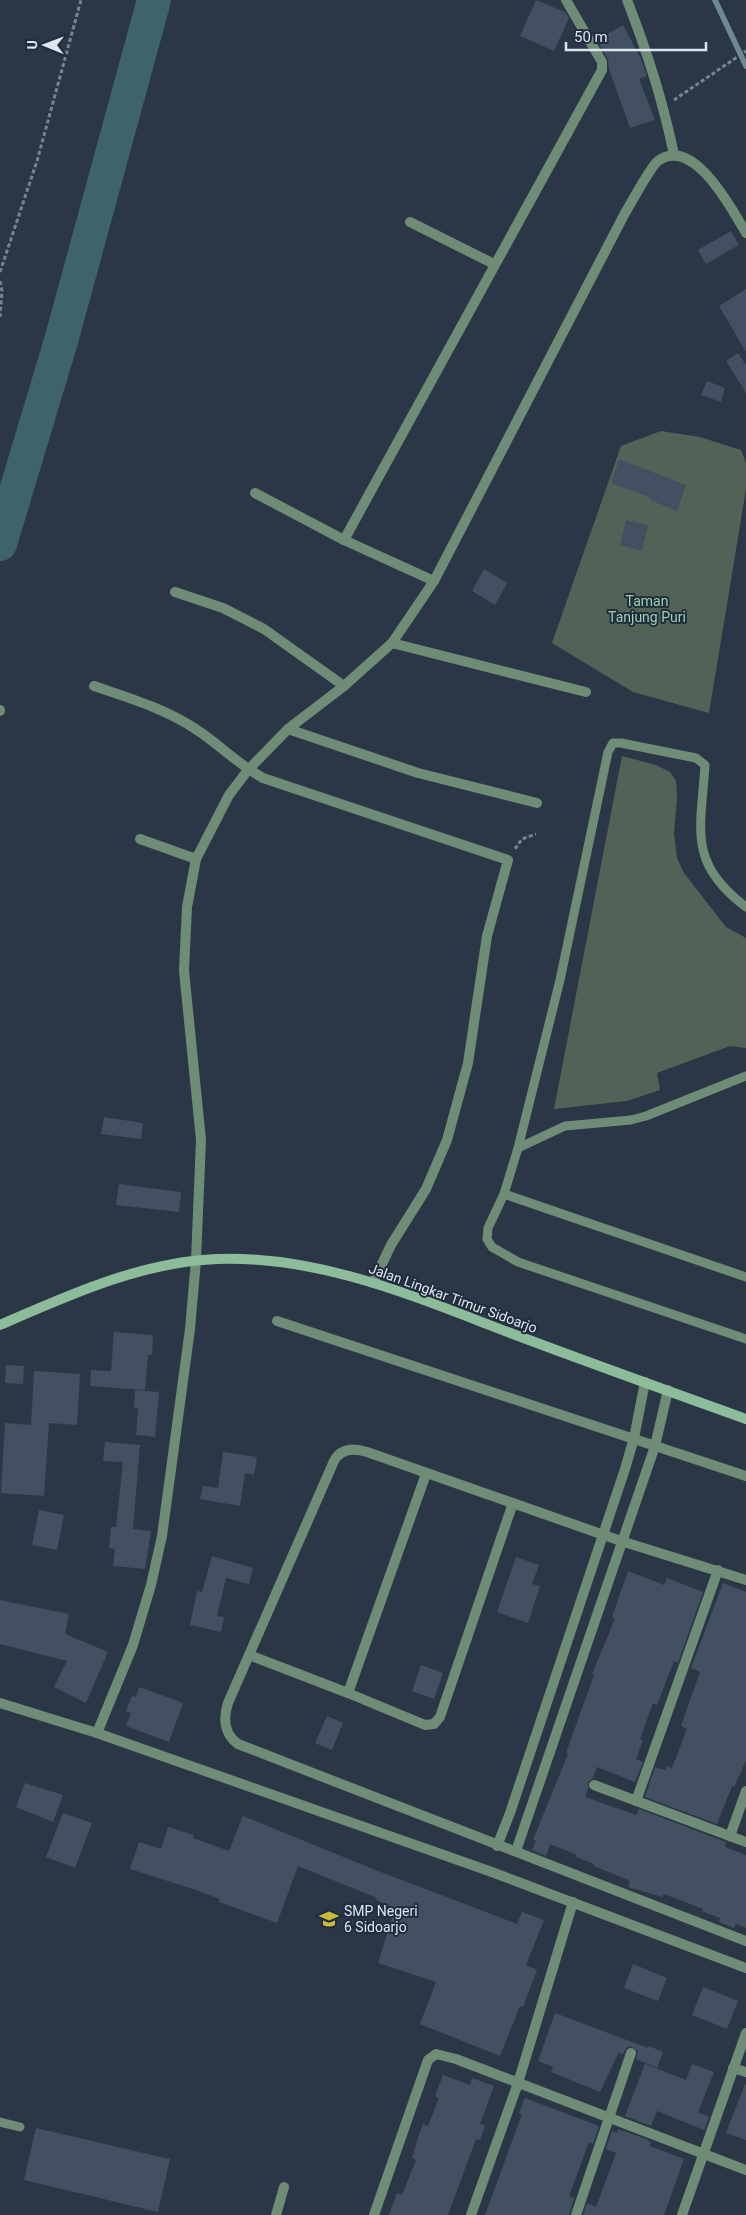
<svg xmlns="http://www.w3.org/2000/svg" width="746" height="2215" font-family="Roboto,sans-serif">
<rect width="100%" height="100%" fill="#2b3747"/>
<!-- green -->
<g fill="#506356">
<polygon points="661,431 700,437 741,450 746,463 746,489 709,713 633,692 552,643 621,446"/>
<polygon points="622,756 656,765 670,772 676,781 677,797 674,834 677,858 684,873 726,927 746,938 746,1048 730,1046 657,1073 660,1090 627,1101 554,1109"/>
</g>
<g fill="none" stroke-linecap="round" stroke-linejoin="round">
<!-- stream -->
<polyline stroke="#6e8a90" stroke-width="5.5" points="715,0 746,66"/>
<!-- river -->
<polyline stroke="#3e6368" stroke-width="34" points="0,544 61,341 154,0"/>
</g>
<!-- building -->
<g fill="#435061">
<polygon points="536,0 565,12 569,18 554,51 520,36"/>
<polygon points="623,25 641,59 647,76 639,79 655,120 630,128 609,69 608,59 597,40"/>
<polygon points="731,231 739,245 706,264 698,250"/>
<polygon points="746,289 746,352 719,306"/>
<polygon points="738,353 746,365 746,393 726,361"/>
<polygon points="707,381 725,388 721,402 701,395"/>
<polygon points="619,459 686,485 677,511 650,500 651,498 611,483"/>
<polygon points="626,520 648,525 642,551 620,545"/>
<polygon points="484,569 507,583 495,605 472,591"/>
<polygon points="104,1117 143,1123 141,1139 101,1134"/>
<polygon points="119,1184 181,1192 179,1212 116,1205"/>
<polygon points="114,1332 153,1335 152,1355 148,1355 145,1390 90,1386 91,1370 111,1371"/>
<polygon points="6,1365 24,1366 23,1384 5,1383"/>
<polygon points="34,1371 80,1374 77,1425 49,1423 44,1496 1,1493 5,1423 31,1425"/>
<polygon points="135,1390 159,1392 155,1437 136,1435 138,1408 134,1408"/>
<polygon points="105,1442 140,1445 133,1529 151,1531 145,1569 113,1566 115,1549 109,1548 111,1527 116,1527 123,1462 103,1461"/>
<polygon points="223,1452 257,1457 254,1475 245,1473 240,1506 200,1499 203,1486 218,1488"/>
<polygon points="39,1510 64,1515 57,1550 32,1545"/>
<polygon points="212,1556 253,1568 249,1584 226,1578 217,1616 224,1617 221,1632 190,1625 197,1591 202,1592"/>
<polygon points="516,1557 539,1565 532,1584 540,1586 528,1623 497,1612"/>
<polygon points="628,1571 664,1585 667,1578 703,1592 678,1663 674,1661 657,1705 653,1703 640,1739 643,1740 636,1759 643,1762 635,1782 597,1767 593,1778 588,1782 588,1789 585,1797 636,1815 639,1809 726,1842 725,1847 746,1855 746,1928 736,1924 734,1928 719,1922 720,1918 702,1911 703,1909 664,1894 663,1897 628,1887 630,1881 594,1866 594,1864 576,1857 577,1855 550,1844 546,1856 532,1850 536,1841 533,1840 568,1754 566,1753 594,1675 592,1674 615,1619 612,1617"/>
<polygon points="723,1583 746,1592 746,1761 734,1787 732,1786 717,1824 645,1797 655,1767 665,1770 667,1766 672,1768 687,1729 681,1726 700,1672 691,1668"/>
<polygon points="0,1600 69,1614 65,1634 108,1652 86,1703 54,1687 67,1661 0,1644"/>
<polygon points="421,1665 443,1673 434,1699 412,1691"/>
<polygon points="139,1687 183,1703 169,1742 126,1726 131,1713 126,1711 132,1696 136,1697"/>
<polygon points="327,1716 343,1723 332,1750 315,1743"/>
<polygon points="25,1783 63,1795 53,1822 16,1807"/>
<polygon points="63,1813 92,1823 75,1868 46,1857"/>
<polygon points="243,1816 373,1869 517,1924 522,1912 544,1920 526,1965 537,1970 523,2007 520,2006 500,2056 420,2024 436,1982 378,1963 395,1908 376,1900 377,1898 298,1866 277,1923 219,1902 220,1899 193,1889 130,1869 139,1842 161,1849 168,1827 194,1835 193,1838 229,1851"/>
<polygon points="633,1964 667,1978 658,2001 624,1988"/>
<polygon points="703,1987 738,2001 727,2029 692,2015"/>
<polygon points="555,2013 648,2048 649,2046 663,2052 657,2068 636,2059 638,2051 630,2046 626,2048 623,2054 619,2053 617,2056 600,2092 551,2072 553,2067 538,2061"/>
<polygon points="645,2064 686,2080 692,2064 714,2072 698,2112 709,2117 704,2130 657,2111 651,2126 625,2116"/>
<polygon points="443,2075 470,2085 472,2078 494,2086 480,2124 485,2126 480,2140 476,2139 448,2215 389,2215 397,2193 402,2195 416,2160 412,2158 418,2138 423,2124 428,2126 439,2098 435,2096"/>
<polygon points="745,2084 746,2085 746,2140 726,2133"/>
<polygon points="525,2098 599,2126 593,2144 589,2142 569,2196 574,2198 569,2215 485,2215 522,2114 519,2113"/>
<polygon points="36,2128 170,2159 158,2212 24,2180"/>
<polygon points="618,2129 646,2139 651,2142 650,2146 684,2159 664,2215 583,2215 587,2203 596,2207 616,2153 606,2149 612,2131 617,2133"/>
</g>
<g fill="none" stroke-linecap="round" stroke-linejoin="round">
<!-- path -->
<g stroke="#798491" stroke-width="3" stroke-dasharray="4 2.5" stroke-linecap="butt">
<polyline points="674,100 746,51"/>
<polyline points="0,272 37,161 81,0"/>
<polyline points="0,281 2,291 0,317"/>
<polyline points="515,849 522,839 536,834"/>
</g>
<!-- service -->
<g stroke="#6e8c76" stroke-width="9">
<path d="M746 907C687 863 701 829 705 765L696 758 621 743H613L608 752 560 980 518 1148 504 1194 488 1228 487 1239 492 1247 518 1262 746 1339"/>
<polyline points="518,1148 565,1126 631,1120 646,1116 746,1076"/>
<polyline points="504,1194 746,1277"/>
<polyline points="0,2122 20,2127"/>
</g>
<!-- minor -->
<g stroke="#6e8c76" stroke-width="10">
<path d="M627 0C647 51 663 101 674 155"/>
<polyline points="410,222 494,264"/>
<polyline points="255,493 344,540 434,581"/>
<polyline points="344,540 602,70 602,62 566,0"/>
<polyline points="175,592 223,608 264,629 344,686"/>
<polyline points="392,643 586,692"/>
<path d="M94 686C129 698 166 709 197 730 220 745 239 765 263 778L508 860 487 936 468 1063 447 1140 426 1189 391 1245 373 1283"/>
<polyline points="0,711 0,710"/>
<polyline points="288,729 418,773 537,803"/>
<polyline points="140,839 196,859"/>
<path d="M196 1260 201 1140 184 971 187 907 196 859 229 795 248 770 288 729 344 686 392 643 434 581 625 213C632 202 650 167 658 161 693 135 732 209 746 233"/>
<polyline points="277,1321 746,1476"/>
<polyline points="426,1474 348,1693 425,1725 434,1724 440,1717 513,1503"/>
<path d="M746 1580 621 1541 367 1452C354 1448 341 1448 334 1461L228 1703C223 1718 224 1734 238 1744L746 1941"/>
<polyline points="249,1655 348,1693"/>
<polyline points="97,1733 489,1871 746,1968"/>
<polyline points="594,1785 746,1842"/>
<polyline points="636,1801 718,1570"/>
<polyline points="730,1836 746,1791"/>
<polyline points="497,1846 510,1813 625,1469 634,1438 645,1382"/>
<polyline points="516,1851 655,1446 668,1390"/>
<polyline points="733,2068 746,2072"/>
<polyline points="276,2215 284,2187"/>
<polyline points="374,2215 428,2060 436,2054 456,2059 746,2170"/>
<polyline points="471,2215 518,2083 573,1902"/>
<polyline points="576,2215 631,2053"/>
<polyline points="682,2215 746,2033"/>
</g>
<!-- tertiary -->
<polyline stroke="#6e8c76" stroke-width="10" points="0,1703 97,1733 133,1645 151,1585 162,1536 190,1329 196,1260"/>
<!-- secondary -->
<path stroke="#8cbc9a" stroke-width="10" d="M0 1325C69 1295 141 1262 217 1259 321 1255 418 1298 513 1334 590 1363 668 1391 746 1419"/>
</g>
<!-- icons -->
<defs>
<g id="school-bare" transform="scale(1.5)"><path d="M0-5L7-2L0 1L-7-2ZM-4 1L0 2.5L4 1V4Q0 6-4 4Z" fill="#cbba39" stroke="#212d3c" stroke-width="2.5" paint-order="stroke"/></g>
</defs>
<g fill-rule="evenodd">
<use href="#school-bare" x="329" y="1919"/>
</g>
<g text-anchor="middle" stroke-width="4" stroke-linejoin="round" paint-order="stroke">
<!-- park labels -->
<g font-size="14" fill="#9bd1af" stroke="#212d3c">
<text x="647" y="606">Taman<tspan x="647" dy="16">Tanjung Puri</tspan></text>
</g>
<!-- street labels -->
<g font-size="14" fill="#dde5ef" stroke="#212d3c">
<text transform="translate(453 1298) rotate(20)" y="5">Jalan Lingkar Timur Sidoarjo</text>
</g>
<!-- poi labels -->
<g font-size="14" fill="#dde5ef" stroke="#212d3c" text-anchor="start">
<text x="344" y="1916">SMP Negeri<tspan x="344" dy="16">6 Sidoarjo</tspan></text>
</g>
</g>
<!-- north arrow -->
<g transform="translate(45 45) rotate(271)" stroke="#212d3c" stroke-width="4" paint-order="stroke">
<path d="M0-4L9 19L0 12L-9 19Z" fill="#dde5ef"/>
<text y="-8" font-size="14" font-weight="bold" text-anchor="middle" fill="#dde5ef">U</text>
</g>
<!-- scale -->
<path d="M566 42v8h140v-8" fill="none" stroke="#dde5ef" stroke-width="2.5"/>
<text x="574" y="42" font-size="15" fill="#dde5ef" stroke="#212d3c" stroke-width="4" paint-order="stroke">50 m</text>
</svg>
